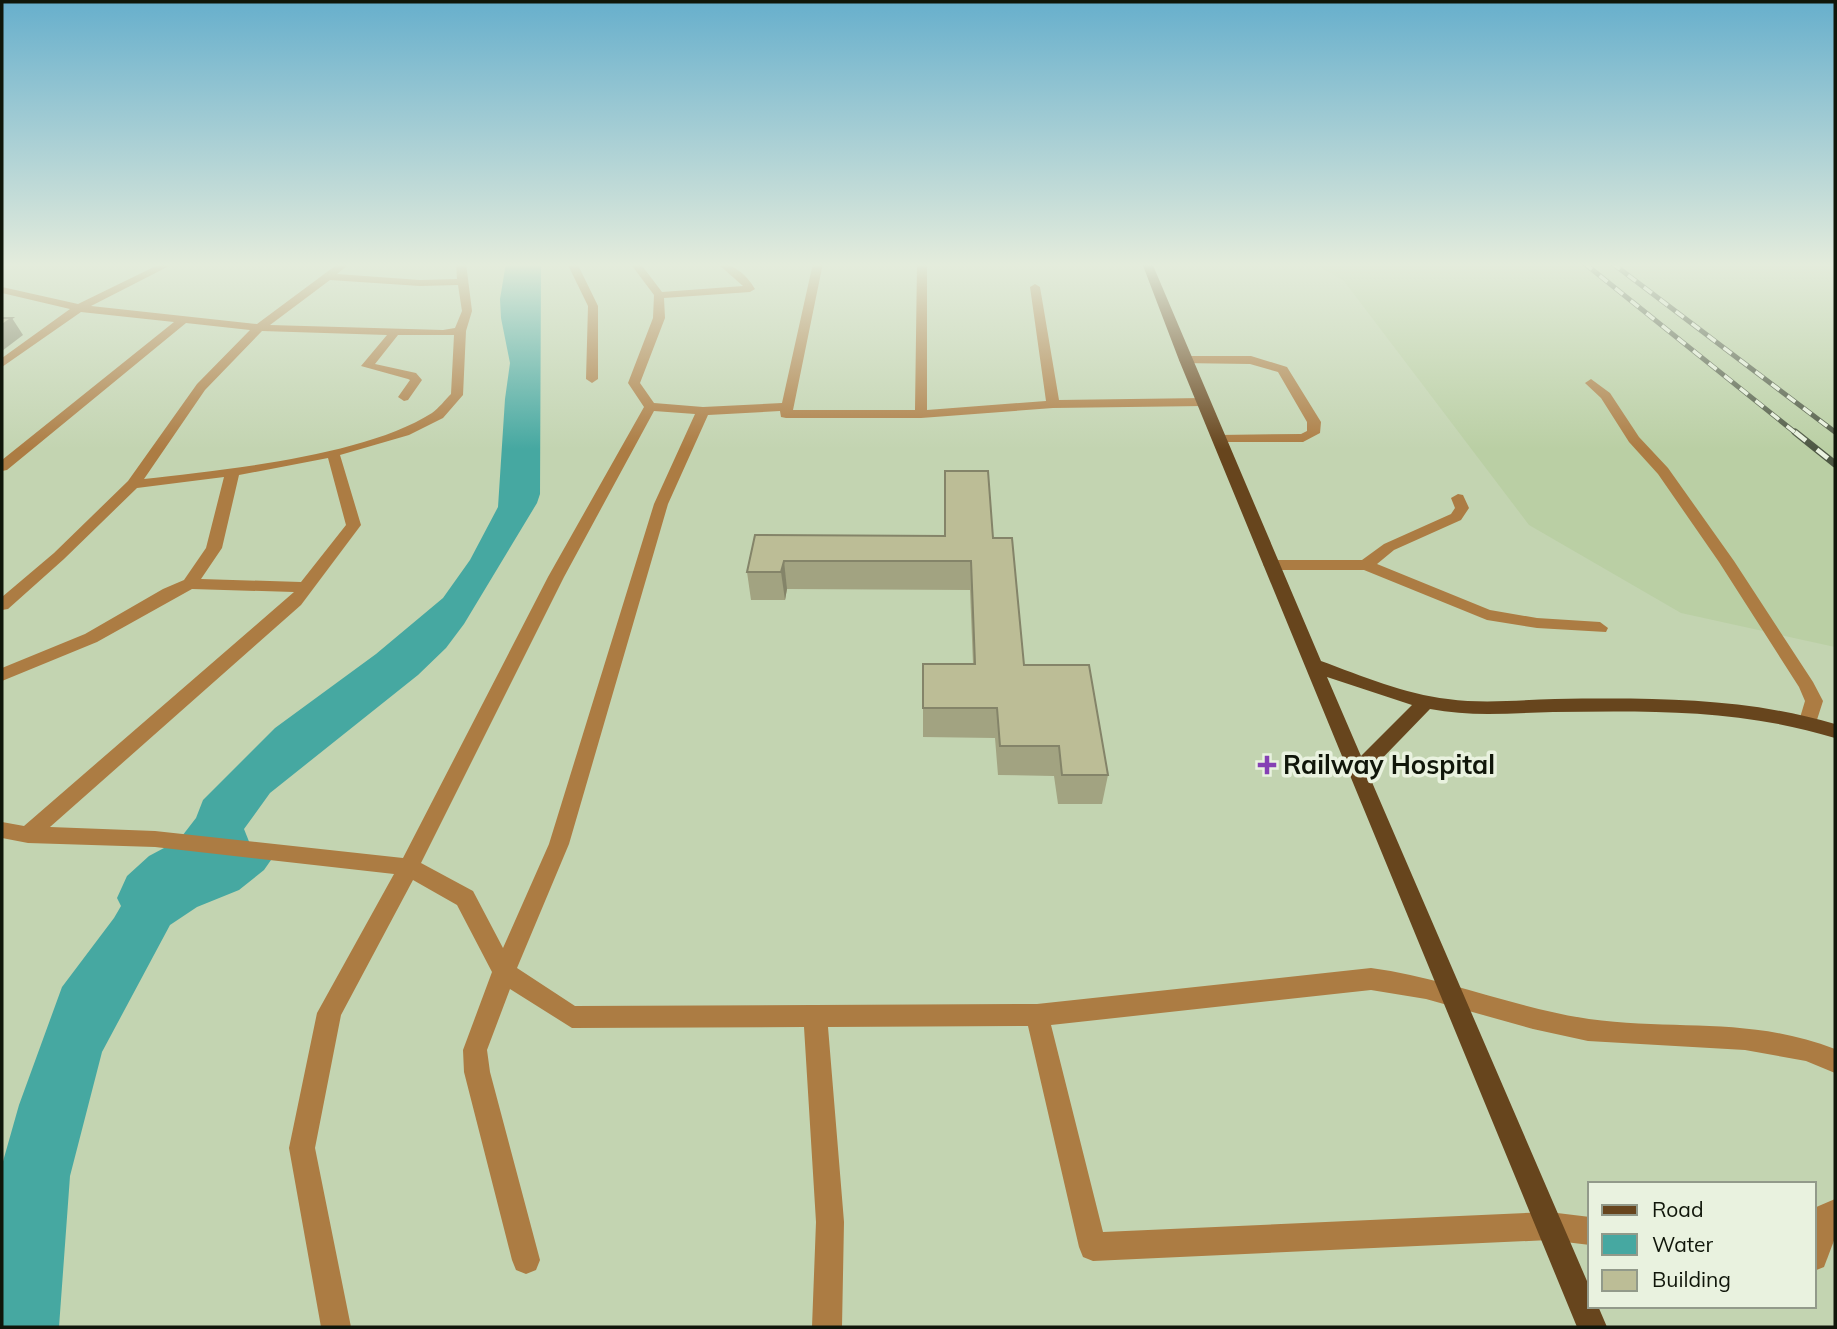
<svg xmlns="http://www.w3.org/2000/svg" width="1837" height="1329" font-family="Mulish,sans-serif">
<rect width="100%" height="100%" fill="#c3d4b1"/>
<!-- built -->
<polygon fill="#bacfa4" points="1314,263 1835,263 1835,647 1681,613 1529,525 1344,281"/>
<!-- water -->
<polygon fill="#46a8a1" points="506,263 541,263 540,494 537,503 464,624 446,648 418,675 270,793 244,829 250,844 271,860 264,870 239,890 197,907 170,925 102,1052 70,1176 59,1327 2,1327 2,1165 19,1105 62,987 114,918 121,906 117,898 127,876 149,856 179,840 196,818 203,800 275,728 376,654 443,598 470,560 498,507 505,399 510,363 501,318 500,299"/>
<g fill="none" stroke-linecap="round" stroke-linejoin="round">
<!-- minor -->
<g fill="#ac7c43" fill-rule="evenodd">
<path d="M162 263H175L91 306 257 324 339 263H351L337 274 420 280 457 279 456 263H466L472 311 466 331 463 395 443 418 409 435 340 455 361 525 301 605 50 827 155 831 403 858 548 577 644 407 628 383 653 318 654 295 630 263H640L662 292 743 286 717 263C733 263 747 275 755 289L750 292 664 298 665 318 640 383 654 403 703 407 782 403 813 263H823L793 410H915L917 263H927V410L1046 401 1030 287 1035 284 1040 287 1059 400 1203 398 1209 402 1203 406 1053 408 921 418H786L781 417 780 411 708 415 668 504 569 844 517 968 575 1006 1037 1004 1371 968C1445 978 1515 1008 1589 1019 1676 1031 1749 1016 1835 1049V1073L1806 1061 1745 1050 1588 1041 1533 1029 1426 999 1371 990 1051 1025 1103 1232 1549 1212 1590 1217V1245L1549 1240 1093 1261 1083 1257 1079 1247 1028 1026 828 1027 844 1222 842 1327H812L816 1222 804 1027 572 1028 510 989 487 1050 490 1072 540 1260 536 1270 526 1274 516 1270 512 1260 464 1072 463 1050 492 972 457 905 413 880 341 1015 315 1148 351 1327H321L289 1148 317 1013 394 874 155 847 28 843 2 838V822L24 826 294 592 192 589 97 642 2 681V668L85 634 163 589 184 580 206 548 224 477 137 488 64 559 8 609 2 610V597L54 553 128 481 197 384 250 330 186 323 7 470 2 471V460L174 322 81 312 2 367V358L70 309 2 293V287L78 304ZM330 280 420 286 458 285 462 311 455 328 443 330 270 325ZM262 331 387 335 361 366 408 379 410 380 398 397 404 401 408 400 422 380 416 373 375 364 398 335H454L451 394C445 400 439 408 432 413 365 456 224 470 144 479L205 390ZM654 411 695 414 654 504 549 844 503 948 473 891 421 863 564 577ZM328 458 346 525 301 582 201 579 222 548 239 475Z"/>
<polygon points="567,263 577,263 598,306 598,379 592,383 586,379 588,306"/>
<polygon points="1185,356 1251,356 1287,367 1321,422 1320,433 1303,442 1213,442 1213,436 1218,435 1301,434 1307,431 1307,422 1278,372 1250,364 1181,363 1179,360"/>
<polygon points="1591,379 1610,393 1639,437 1668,468 1734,561 1813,682 1823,701 1815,726 1801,726 1799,721 1805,701 1799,687 1719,562 1658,474 1629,442 1601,398 1585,383"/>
<polygon points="1458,494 1463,495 1469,508 1461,520 1394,550 1377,564 1490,610 1537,618 1600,622 1608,628 1606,632 1537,628 1487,620 1364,570 1271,570 1263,565 1271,560 1362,560 1384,544 1451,514 1455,508 1451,498"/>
<polygon points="1835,1199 1835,1238 1824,1267 1814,1271 1814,1208"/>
</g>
<!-- major -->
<path fill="#67451d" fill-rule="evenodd" d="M1142 263H1152L1321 661C1362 676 1404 694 1448 699 1483 704 1520 700 1555 699 1651 698 1743 697 1835 724V738C1740 709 1651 711 1553 712 1512 713 1470 717 1430 709L1368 773 1590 1288V1306H1598L1607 1327H1577L1179 360ZM1327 677 1412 705 1361 756Z"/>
<!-- rail-far1 casing -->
<g stroke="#4d5743" stroke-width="5">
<g id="rail-far1">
<polyline points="1584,263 1797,434"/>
<polyline points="1612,263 1835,432"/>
</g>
</g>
<!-- rail casing -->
<g stroke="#4d5743" stroke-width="7">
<polyline id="rail" points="1795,432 1835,464"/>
</g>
<!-- rail-far1 -->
<use href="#rail-far1" stroke="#e9f2df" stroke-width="3.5" stroke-dasharray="10" stroke-linecap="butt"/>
<!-- rail -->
<use href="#rail" stroke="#e9f2df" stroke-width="4.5" stroke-dasharray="14" stroke-linecap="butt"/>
</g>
<!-- wall -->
<polygon fill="#a2a381" points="945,471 993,538 1024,665 1108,775 1102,804 1058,804 1054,776 998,775 995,738 923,737 923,664 973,664 970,590 787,589 785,600 751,600 747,572 755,535 944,536"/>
<!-- shaded-wall -->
<g fill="#848469">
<polygon points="12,318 23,335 2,351 2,325"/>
<polygon points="784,561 787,589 785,600 781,572"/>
</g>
<!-- building -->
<g fill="#bcbd96" stroke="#848469" stroke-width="2">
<polygon points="2,318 12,318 2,325"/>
<polygon points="945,471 988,471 993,538 1012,538 1024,665 1089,665 1108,775 1062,775 1059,746 1000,746 997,708 923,708 923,664 975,664 971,561 784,561 781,572 747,572 755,535 945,536"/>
</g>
<!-- sky -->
<linearGradient id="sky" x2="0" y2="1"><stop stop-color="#67afcc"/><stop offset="0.59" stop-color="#e4ecdc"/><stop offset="1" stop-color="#e4ecdc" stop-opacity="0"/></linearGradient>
<rect width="1837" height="449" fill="url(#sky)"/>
<!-- markers -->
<path fill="#8540b4" stroke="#e9f2df" stroke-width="2.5" d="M1263.5 754.5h7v7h7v7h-7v7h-7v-7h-7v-7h7z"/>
<g text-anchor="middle" stroke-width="7" stroke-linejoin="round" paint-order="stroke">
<!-- poi labels -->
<g font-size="26" font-weight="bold" fill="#10160a" stroke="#e9f2df" text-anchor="start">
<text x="1283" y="774">Railway Hospital</text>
</g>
</g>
<!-- border -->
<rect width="1837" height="1329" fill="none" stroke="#10160a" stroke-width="7"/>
<!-- legend -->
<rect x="1588" y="1182" width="228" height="126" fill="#e9f2df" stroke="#929a8a" stroke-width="2"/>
<rect x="1602" y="1205" width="35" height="10" fill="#67451d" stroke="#929a8a" stroke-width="2"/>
<text x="1652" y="1217" font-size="21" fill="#10160a">Road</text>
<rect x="1602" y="1234" width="35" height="21" fill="#46a8a1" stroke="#929a8a" stroke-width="2"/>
<text x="1652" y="1252" font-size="21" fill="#10160a">Water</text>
<rect x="1602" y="1270" width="35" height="21" fill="#bcbd96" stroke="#929a8a" stroke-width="2"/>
<text x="1652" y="1287" font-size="21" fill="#10160a">Building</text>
</svg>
